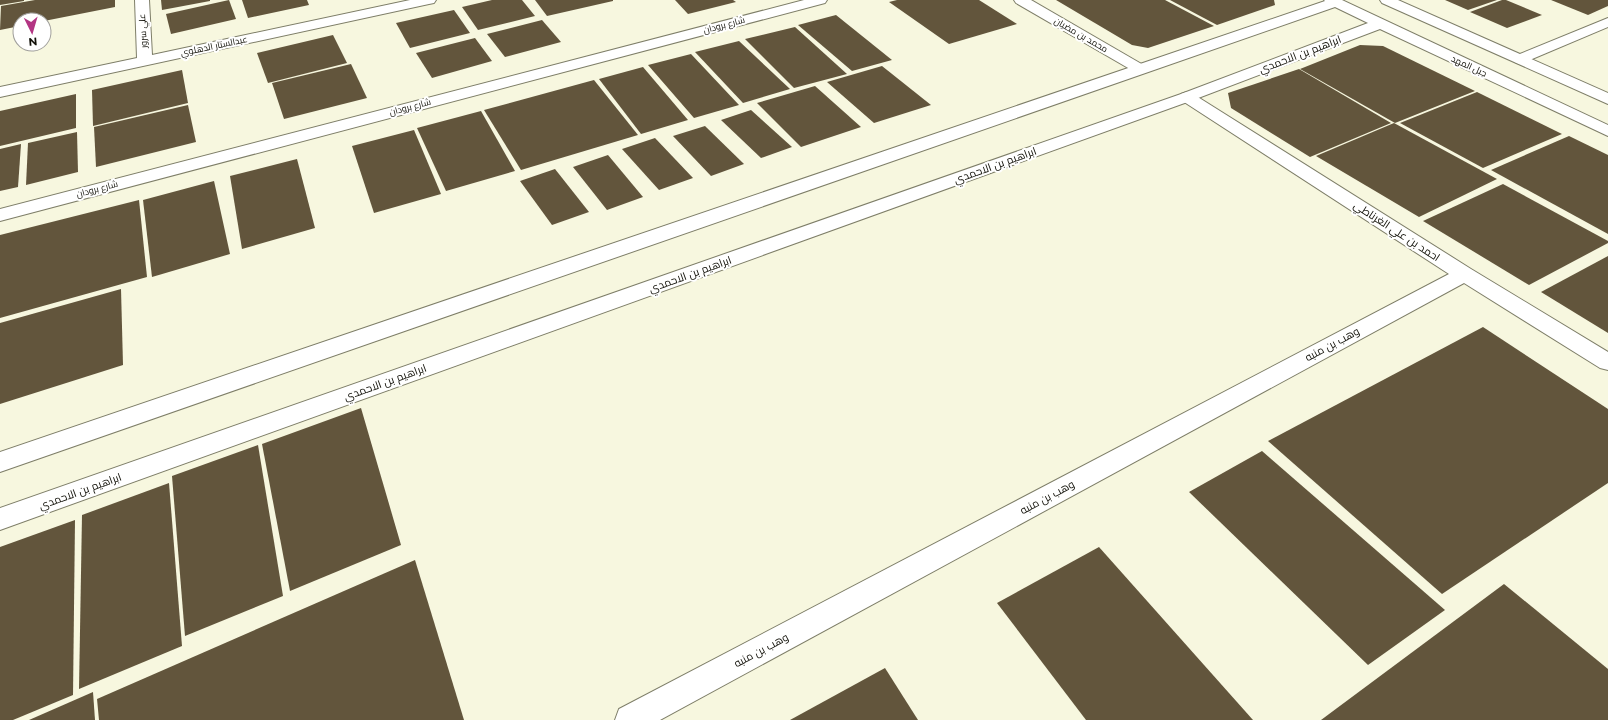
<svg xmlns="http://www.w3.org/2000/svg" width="1608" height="720" font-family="Montserrat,Cairo,sans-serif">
<rect width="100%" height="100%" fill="#f7f7df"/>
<!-- building -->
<g fill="#62553c">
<polygon points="0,0 24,0 24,1 0,5"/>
<polygon points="35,0 115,0 115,7 44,21 20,20 20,26 0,30 1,6"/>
<polygon points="161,0 210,0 210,1 162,10"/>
<polygon points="229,0 236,19 171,34 166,14"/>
<polygon points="242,0 307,0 309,5 248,18"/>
<polygon points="492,0 522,0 535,16 478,30 462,7"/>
<polygon points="535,0 613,0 613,1 547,16"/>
<polygon points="675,0 733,0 736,2 688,14"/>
<polygon points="897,0 979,0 1017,24 949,44 889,2"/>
<polygon points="1056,0 1165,0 1214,26 1148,48 1132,45"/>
<polygon points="1170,0 1274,0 1275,5 1217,25"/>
<polygon points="1445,0 1497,0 1468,10"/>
<polygon points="1502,0 1506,0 1542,15 1507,28 1470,12"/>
<polygon points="1551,0 1608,0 1608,6 1588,15"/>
<polygon points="454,10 470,33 410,48 396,23"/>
<polygon points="836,15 892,60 852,71 798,25"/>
<polygon points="542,20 561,42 505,57 487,34"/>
<polygon points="795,27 847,74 794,88 745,39"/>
<polygon points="333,35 347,63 268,83 257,53"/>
<polygon points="475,38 492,61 432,78 416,53"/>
<polygon points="739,41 790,89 743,103 695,52"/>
<polygon points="1360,45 1383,46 1475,91 1395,123 1300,69"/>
<polygon points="691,54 739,105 694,118 648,65"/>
<polygon points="351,64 367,98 284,119 272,83"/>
<polygon points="882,66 931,105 874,123 827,82"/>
<polygon points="643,67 688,120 641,134 599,79"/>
<polygon points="1299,69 1391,123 1310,157 1231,108 1228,93"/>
<polygon points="182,70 188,103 93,126 92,90"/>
<polygon points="594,80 638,135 521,170 484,110"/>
<polygon points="815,86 861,127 801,147 757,103"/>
<polygon points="1477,92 1562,134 1483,168 1400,123"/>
<polygon points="76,94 76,128 0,146 0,111"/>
<polygon points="188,105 196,142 96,167 94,127"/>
<polygon points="751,110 792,147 761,158 721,120"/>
<polygon points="481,111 515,171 446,191 417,128"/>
<polygon points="1394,123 1497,179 1419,217 1316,156"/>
<polygon points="705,126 744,164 711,176 673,136"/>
<polygon points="414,130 441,194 374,213 352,146"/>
<polygon points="77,132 78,172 26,185 28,143"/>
<polygon points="1569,136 1608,155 1608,234 1491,170"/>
<polygon points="655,138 693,178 659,190 622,149"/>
<polygon points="21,144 18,187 0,191 0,149"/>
<polygon points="608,155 643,197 607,210 573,167"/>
<polygon points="297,159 315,228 242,249 230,176"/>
<polygon points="555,169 589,212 552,225 520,181"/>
<polygon points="214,181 230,254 152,277 143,200"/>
<polygon points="1503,184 1608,241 1608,243 1529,285 1423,221"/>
<polygon points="139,200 147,277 0,318 0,235"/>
<polygon points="1608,256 1608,333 1541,292"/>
<polygon points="121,289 123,365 0,404 0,323"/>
<polygon points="1483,327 1608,409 1608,483 1442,594 1268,441"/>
<polygon points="361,408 401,545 290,591 262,444"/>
<polygon points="258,445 283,596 185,636 172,476"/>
<polygon points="1262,451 1445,610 1368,665 1189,492"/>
<polygon points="169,483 182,646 79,689 82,515"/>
<polygon points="75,520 73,695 13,720 0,720 0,547"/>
<polygon points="1099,547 1253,720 1086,720 997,603"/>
<polygon points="415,560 464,720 99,720 97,699"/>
<polygon points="1504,584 1608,669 1608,720 1321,720"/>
<polygon points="885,668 918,720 790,720"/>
<polygon points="93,692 95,720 29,720"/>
</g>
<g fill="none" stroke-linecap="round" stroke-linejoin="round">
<!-- minor casing -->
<g stroke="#7e7e68" stroke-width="2">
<g id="minor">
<polygon points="135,0 149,0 152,55 410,0 436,0 434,3 429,4 0,97 0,87 137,58"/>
<polygon points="804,0 827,0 825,3 0,221 0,209"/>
<polygon points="1014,0 1031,0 1145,66 1148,69 1145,72 1140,74 1135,72 1016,3"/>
<polygon points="1608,18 1608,27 1525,62 1520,64 1515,62 1512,59 1515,56"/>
<polygon points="1187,92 1193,94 1471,269 1608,352 1608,370 1600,368 1464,283 660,720 615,720 619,709 1449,274 1181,100 1179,97 1181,94"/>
</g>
</g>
<!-- tertiary casing -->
<g stroke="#7e7e68" stroke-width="2">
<g id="tertiary">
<polygon points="1324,0 1342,0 1608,125 1608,136 1380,29 1193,100 0,530 0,508 1181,94 1368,23 1335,7 0,472 0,452 1325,1"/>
<polygon points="1380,0 1398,0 1608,93 1608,104 1382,3"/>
</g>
</g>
<!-- minor -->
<use href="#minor" fill="#fff" fill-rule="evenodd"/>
<!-- tertiary -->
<use href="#tertiary" fill="#fff" fill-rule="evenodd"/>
</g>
<g text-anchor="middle" stroke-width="4" stroke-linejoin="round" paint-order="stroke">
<!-- far-street labels -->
<g font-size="9" fill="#111008" stroke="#fff">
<text transform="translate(724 25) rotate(-15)" y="3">شارع برودان</text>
<text transform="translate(143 31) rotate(-93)" y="3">علي سرور</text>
<text transform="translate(1081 35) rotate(30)" y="3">محمد بن مضيان</text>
<text transform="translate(214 46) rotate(-12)" y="3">عبدالستار الدهلوي</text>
<text transform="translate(1469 66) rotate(25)" y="3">جبل المهد</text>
<text transform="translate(410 107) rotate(-15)" y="3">شارع برودان</text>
<text transform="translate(97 189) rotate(-15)" y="3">شارع برودان</text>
</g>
<!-- street labels -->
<g font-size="11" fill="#111008" stroke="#fff">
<text transform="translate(1300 54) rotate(-21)" y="4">ابراهيم بن الاحمدي</text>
<text transform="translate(995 165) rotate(-20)" y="4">ابراهيم بن الاحمدي</text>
<text transform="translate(1397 231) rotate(33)" y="4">احمد بن علي الغرناطي</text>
<text transform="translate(690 274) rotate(-20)" y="4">ابراهيم بن الاحمدي</text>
<text transform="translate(1332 344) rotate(-28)" y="4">وهب بن منبه</text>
<text transform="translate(385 382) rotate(-20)" y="4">ابراهيم بن الاحمدي</text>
<text transform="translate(80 491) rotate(-20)" y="4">ابراهيم بن الاحمدي</text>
<text transform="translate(1047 497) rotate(-28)" y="4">وهب بن منبه</text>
<text transform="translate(761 650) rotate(-28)" y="4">وهب بن منبه</text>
</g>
</g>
<!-- north arrow -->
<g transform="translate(32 32) rotate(175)"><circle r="19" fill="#ffffff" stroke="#a09f9c"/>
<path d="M0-3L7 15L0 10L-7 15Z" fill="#b33583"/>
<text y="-6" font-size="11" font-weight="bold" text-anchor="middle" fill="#111008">N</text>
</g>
</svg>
